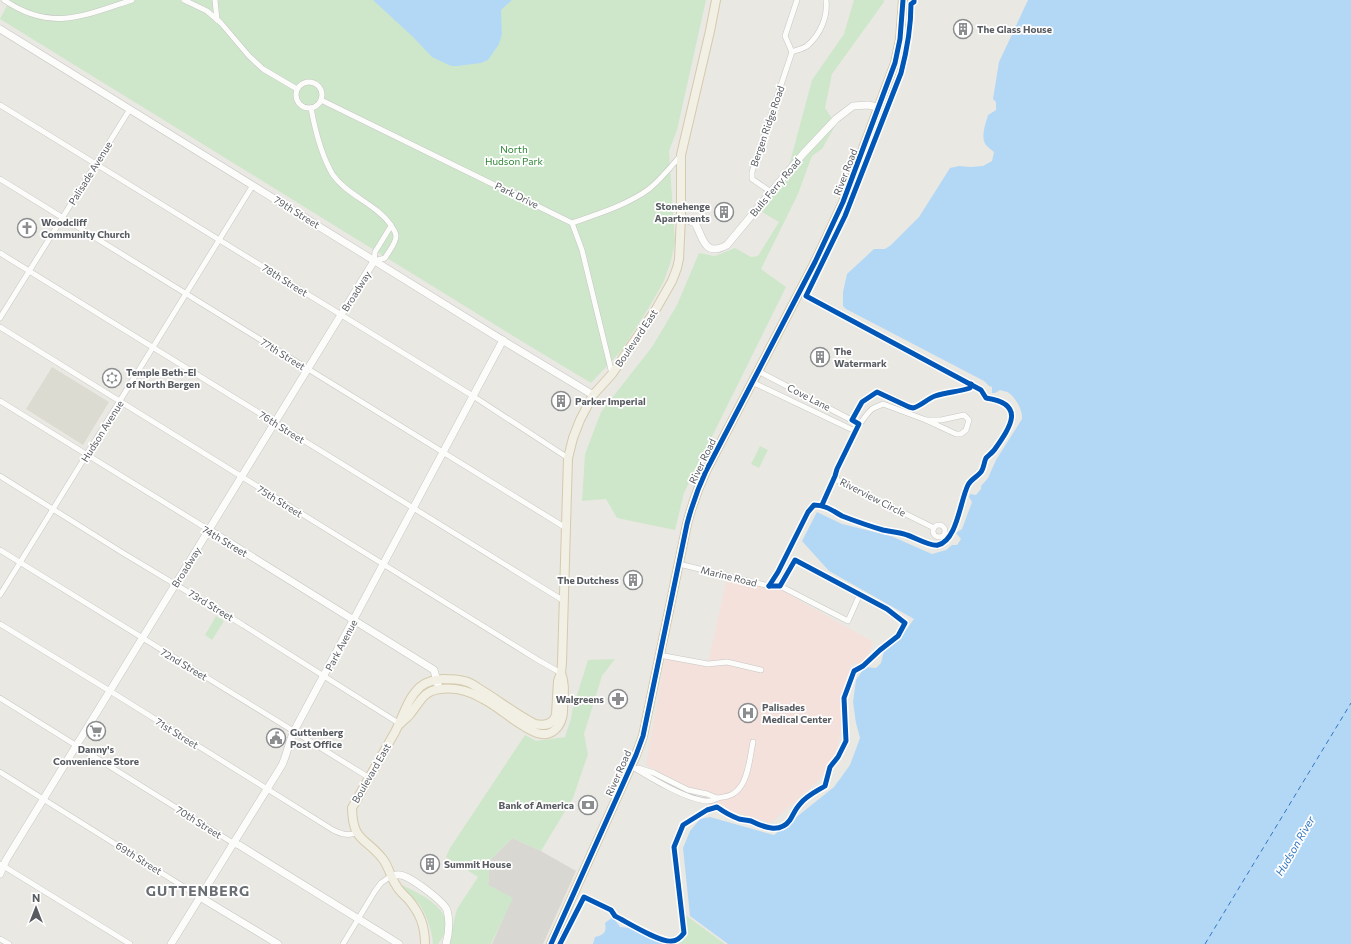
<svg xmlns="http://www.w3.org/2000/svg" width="1351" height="944" font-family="Commissioner,sans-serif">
<rect width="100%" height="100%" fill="#eae8e2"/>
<!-- industrial -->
<polygon fill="#d9d7d1" points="512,838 539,850 576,871 543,944 492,944 512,898 488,885 490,860"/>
<!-- education -->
<polygon fill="#dcdbd1" points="52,367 109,402 83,445 26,409"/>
<!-- medical -->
<polygon fill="#f4e1dc" points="727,578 767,588 779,589 873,642 867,659 860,664 852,663 842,697 841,729 836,752 821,778 771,823 706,804 701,793 687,787 646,765 666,654 708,663"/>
<!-- green -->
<g fill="#cee7cb">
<polygon points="10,0 706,0 677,130 669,151 675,242 671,261 664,281 648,309 622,350 591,383 523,342 0,19"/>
<polygon points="854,0 884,0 884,2 832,74 825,108 836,124 822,149 812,156 798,194 761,269 786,287 684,493 675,530 617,518 606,499 582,501 585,454 601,412 652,347 677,305 699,253 715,256 735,248 751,257 758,256 779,222 757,209 789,166 812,80 844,34"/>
<polygon points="760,446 768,450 759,468 751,464"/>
<polygon points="216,616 224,621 212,640 205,635"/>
<path d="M615 659 602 676 584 734 588 754 573 798 541 851 512 838 490 860 488 885 513 898 491 944H448L457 909 478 877 446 857 450 848 525 735 536 741 565 737C567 728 572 720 572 711L588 660Z"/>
<path d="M402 885C425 896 463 914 438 944H433C432 931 427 916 420 905 415 899 406 894 400 889Z"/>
<polygon points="684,914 725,944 678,944 671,940 677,939 684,931"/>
</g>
<!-- water -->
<g fill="#b3d8f6">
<polygon points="373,0 512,0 501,10 502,34 499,44 488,60 481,63 457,66 451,66 432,57 413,37"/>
<path d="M1028 0H1351V944H728L690 916 683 848 690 831 700 819 710 817 774 835 834 787 850 765 860 738 856 723 853 702 856 680 865 667 876 668 881 663 884 651 900 638 914 619 829 571 802 541 817 512 842 524 891 536 932 554 946 550 952 545H957L961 539 956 533 962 529 972 502 969 497 970 494 976 495 981 489V486L988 478 996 460 1022 419C1023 411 1016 398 1009 393 1006 391 1002 391 1000 390L995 393H992V387L989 386 984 381 846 309 843 306V292L847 274 874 249H885L891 245 919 217 950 168 959 166 971 167 983 166 992 161 994 152C991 150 988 147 986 145 980 137 986 123 988 115L996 110V102L993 99 999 62Z"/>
<path d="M613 917 620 927 632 928 664 944H593L595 937C604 935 607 932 605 923Z"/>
</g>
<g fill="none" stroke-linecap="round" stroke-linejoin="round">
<!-- ferry -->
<polyline stroke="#3375c2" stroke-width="1" stroke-dasharray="5 4" stroke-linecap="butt" points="1205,944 1351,703"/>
<!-- street casing -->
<g stroke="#c6c6c4" stroke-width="6">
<g id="street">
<path d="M4 0C51 32 83 16 132 0"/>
<polyline points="184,0 207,11 221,23 249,56 263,69 297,89"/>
<polyline points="215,0 217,20"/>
<path d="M792 52C796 50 803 49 807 46 820 35 828 17 826 0"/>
<circle cx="309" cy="95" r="13"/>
<polyline points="321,100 572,223 582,250 612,374"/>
<polyline points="0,105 473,396 568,458"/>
<path d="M311 108C315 130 321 155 333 175 347 195 376 204 391 225 393 229 396 232 396 236 396 244 388 252 385 258L374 261 375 252 391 226"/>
<polyline points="0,179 566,528"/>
<polyline points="771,192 752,179 752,172 792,52 785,36 797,0"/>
<path d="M572 223C598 214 627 205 649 189 661 179 671 167 681 155"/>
<polyline points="0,253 564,601"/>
<polyline points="0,318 130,109"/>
<polyline points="0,327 538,660 561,673"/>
<polyline points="758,371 859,424"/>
<polyline points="752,382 855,431"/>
<polyline points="0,401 209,530"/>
<polygon points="964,415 969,420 966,430 961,434 956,434 926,420 941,420"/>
<path d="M926 420 883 404C879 406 875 407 872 409 861 419 832 468 837 480L934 528"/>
<polyline points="0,476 123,553 243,625 400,724"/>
<circle cx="939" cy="531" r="6"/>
<polyline points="0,550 368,777"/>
<polyline points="679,564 769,586 780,586 848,621 860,594 795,560 780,586"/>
<polyline points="0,595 253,185"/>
<path d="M0 624 110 691 333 830C341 834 347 836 356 833"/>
<polyline points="659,655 708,664 727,662 761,670"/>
<polyline points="0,698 233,843"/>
<path d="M631 766C649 777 688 801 709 801 712 801 715 799 718 798 728 796 734 796 741 786 749 774 750 756 753 742"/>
<polyline points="638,768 654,773 688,790 707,794 717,798"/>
<polyline points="0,772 200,897"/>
<polyline points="0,864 130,944"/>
<polyline points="0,939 9,944"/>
<polyline points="343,944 375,891 381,883 391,876"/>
</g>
</g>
<!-- secondary casing -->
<g stroke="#c6c7c6" stroke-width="8">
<g id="secondary">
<polyline points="0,29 512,346 593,395"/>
<path d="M681 217 695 223C703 237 704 258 727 245L771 192 803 154 836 119 853 106 868 105 878 107"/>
<polyline points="209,530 434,670 439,689"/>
<polyline points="233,843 239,845 399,944"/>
<polyline points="0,874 6,860 374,261"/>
<path d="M391 876C394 876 397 874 400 875 410 876 443 901 447 910 450 921 449 933 446 944"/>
<polyline points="200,897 278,944"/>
<path d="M171 944 282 765C287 754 289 742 294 731L503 340"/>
</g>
</g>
<!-- primary casing -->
<g stroke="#d4caad" stroke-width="10">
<g id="primary">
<path d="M400 724C404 720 408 717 411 713 420 702 423 691 440 689 456 687 470 691 483 699 501 708 518 726 537 733 553 738 562 725 563 712 563 698 566 685 561 673"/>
<path d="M425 944C425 926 420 913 408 899 404 895 399 891 396 885 390 877 389 866 382 858 364 836 353 842 352 808L395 732C403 717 407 699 420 687 427 681 435 680 443 679 450 679 457 679 464 681 469 682 474 685 478 688 497 699 515 714 535 724 544 726 553 725 556 715L558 681 561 673 562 663 568 458 573 438 580 420 593 395 612 374 656 309 672 281 677 268 679 259 681 217V155L710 31 716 0"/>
<path d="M551 944 636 755 643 736 687 524C692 505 698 488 706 471L815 262 843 202 895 63 900 39 903 0"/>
</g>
</g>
<!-- street -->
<use href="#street" stroke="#fcfcfb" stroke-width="5"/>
<!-- secondary -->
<use href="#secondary" stroke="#fcfcfb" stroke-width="7"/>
<!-- primary -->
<use href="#primary" stroke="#f2f0e5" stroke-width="8"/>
<!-- cycleway casing -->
<g stroke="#fff" stroke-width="8">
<g id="cycleway">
<path d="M822 505 835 476 837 469 859 424 852 420 862 402 877 392 909 407 913 408C921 406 927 399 935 396 947 392 958 392 970 388L971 384"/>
<path d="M769 586 778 572 808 512 814 505C826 505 833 511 842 516 855 521 869 526 883 530 891 532 899 532 907 535 914 537 931 547 938 545 957 541 960 501 968 485 971 479 977 477 981 472 984 468 984 462 986 458 989 455 993 452 995 449 1011 426 1026 404 986 398L981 390 806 296 845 216 901 73C907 50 911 28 911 4L914 2V0"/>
<path d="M551 944 636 755 643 736 687 524C692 505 698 488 706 471L815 262 843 202 895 63 900 39 903 0"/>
<path d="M560 944 584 897 611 910 615 916C627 922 660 943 672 941 677 941 681 937 684 933L674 847 683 825 707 810 717 807C724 812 731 816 739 819 743 820 747 820 751 821 763 827 780 834 790 820 793 815 796 808 800 804 806 796 817 791 825 786L830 767 838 757 846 741 844 698 854 671 863 666 880 650 898 636 905 623 887 609 795 560 780 586H769"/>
</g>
</g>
<!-- cycleway -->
<use href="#cycleway" stroke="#0057b8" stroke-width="5"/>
</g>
<!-- icons -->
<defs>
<g id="building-ring" transform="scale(1)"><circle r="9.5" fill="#fff" stroke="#8b8d8e" stroke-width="1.5"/><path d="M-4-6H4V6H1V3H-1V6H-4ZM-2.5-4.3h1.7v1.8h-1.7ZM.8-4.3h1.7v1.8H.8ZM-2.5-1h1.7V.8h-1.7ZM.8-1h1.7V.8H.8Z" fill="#8b8d8e"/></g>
<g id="church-ring" transform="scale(1)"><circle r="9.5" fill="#fff" stroke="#8b8d8e" stroke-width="1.5"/><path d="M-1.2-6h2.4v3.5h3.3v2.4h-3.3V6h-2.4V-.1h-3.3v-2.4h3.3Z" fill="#8b8d8e"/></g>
<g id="synagogue-ring" transform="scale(1)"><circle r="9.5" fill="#fff" stroke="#8b8d8e" stroke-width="1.5"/><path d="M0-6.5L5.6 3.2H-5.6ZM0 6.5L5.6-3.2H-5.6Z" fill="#8b8d8e"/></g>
<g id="pharmacy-ring" transform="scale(1)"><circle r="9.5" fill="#fff" stroke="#8b8d8e" stroke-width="1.5"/><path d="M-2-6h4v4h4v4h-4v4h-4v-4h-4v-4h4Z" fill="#8b8d8e"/></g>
<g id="hospital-ring" transform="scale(1)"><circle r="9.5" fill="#fff" stroke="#8b8d8e" stroke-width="1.5"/><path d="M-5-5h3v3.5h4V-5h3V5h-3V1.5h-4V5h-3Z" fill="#8b8d8e"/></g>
<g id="supermarket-ring" transform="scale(1)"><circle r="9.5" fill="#fff" stroke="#8b8d8e" stroke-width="1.5"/><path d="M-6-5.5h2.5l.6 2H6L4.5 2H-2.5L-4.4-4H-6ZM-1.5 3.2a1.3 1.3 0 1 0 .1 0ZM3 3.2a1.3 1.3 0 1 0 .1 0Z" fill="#8b8d8e"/></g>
<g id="civic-ring" transform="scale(1)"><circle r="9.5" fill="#fff" stroke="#8b8d8e" stroke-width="1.5"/><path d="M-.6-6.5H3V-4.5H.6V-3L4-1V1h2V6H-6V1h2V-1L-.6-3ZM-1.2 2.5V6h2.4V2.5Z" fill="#8b8d8e"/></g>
<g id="bank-ring" transform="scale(1)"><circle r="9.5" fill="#fff" stroke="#8b8d8e" stroke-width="1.5"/><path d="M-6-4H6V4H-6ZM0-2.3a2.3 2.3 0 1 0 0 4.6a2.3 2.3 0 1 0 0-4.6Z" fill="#8b8d8e"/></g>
</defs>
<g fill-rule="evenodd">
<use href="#building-ring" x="963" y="29"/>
<use href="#building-ring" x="724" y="212"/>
<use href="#church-ring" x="27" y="228"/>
<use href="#building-ring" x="820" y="357"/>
<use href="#synagogue-ring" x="112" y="378"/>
<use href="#building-ring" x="561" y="401"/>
<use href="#building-ring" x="633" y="580"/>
<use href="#pharmacy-ring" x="618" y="699"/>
<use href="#hospital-ring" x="748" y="713"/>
<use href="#supermarket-ring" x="96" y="731"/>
<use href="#civic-ring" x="276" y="738"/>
<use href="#bank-ring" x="588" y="805"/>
<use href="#building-ring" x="430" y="864"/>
</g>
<g text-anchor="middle" stroke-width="3.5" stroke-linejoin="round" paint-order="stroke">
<!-- poi labels -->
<g font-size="10" font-weight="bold" fill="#585c61" stroke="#fff" text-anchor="start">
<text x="977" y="33">The Glass House</text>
<text x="710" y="210" text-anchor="end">Stonehenge<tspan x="710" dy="12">Apartments</tspan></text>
<text x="41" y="226">Woodcliff<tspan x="41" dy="12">Community Church</tspan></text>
<text x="834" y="355">The<tspan x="834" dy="12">Watermark</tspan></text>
<text x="126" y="376">Temple Beth-El<tspan x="126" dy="12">of North Bergen</tspan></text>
<text x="575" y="405">Parker Imperial</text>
<text x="619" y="584" text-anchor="end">The Dutchess</text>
<text x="604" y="703" text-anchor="end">Walgreens</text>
<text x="762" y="711">Palisades<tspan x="762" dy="12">Medical Center</tspan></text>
<text x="290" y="736">Guttenberg<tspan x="290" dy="12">Post Office</tspan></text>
<text x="96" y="753" text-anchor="middle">Danny's<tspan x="96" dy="12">Convenience Store</tspan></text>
<text x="574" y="809" text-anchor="end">Bank of America</text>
<text x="444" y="868">Summit House</text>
</g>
<!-- street labels -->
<g font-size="10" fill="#585c61" stroke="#fff">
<text transform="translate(767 126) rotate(-71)" y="4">Bergen Ridge Road</text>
<text transform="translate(845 172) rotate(-69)" y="4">River Road</text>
<text transform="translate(90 173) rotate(-58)" y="4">Palisade Avenue</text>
<text transform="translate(775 187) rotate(-50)" y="4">Bulls Ferry Road</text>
<text transform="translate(517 195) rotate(26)" y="4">Park Drive</text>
<text transform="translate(297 212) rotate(32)" y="4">79th Street</text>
<text transform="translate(285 280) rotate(32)" y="4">78th Street</text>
<text transform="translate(356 291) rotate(-58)" y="4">Broadway</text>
<text transform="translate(636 338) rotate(-56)" y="4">Boulevard East</text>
<text transform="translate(283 354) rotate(32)" y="4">77th Street</text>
<text transform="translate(809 397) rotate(27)" y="4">Cove Lane</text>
<text transform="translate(282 427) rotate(32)" y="4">76th Street</text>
<text transform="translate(102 431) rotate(-58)" y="4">Hudson Avenue</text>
<text transform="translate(702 461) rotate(-64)" y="4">River Road</text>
<text transform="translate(873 497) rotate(27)" y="4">Riverview Circle</text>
<text transform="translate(280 501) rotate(32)" y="4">75th Street</text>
<text transform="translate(225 541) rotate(31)" y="4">74th Street</text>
<text transform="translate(186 567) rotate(-58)" y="4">Broadway</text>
<text transform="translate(729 576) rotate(14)" y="4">Marine Road</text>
<text transform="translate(211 605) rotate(31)" y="4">73rd Street</text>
<text transform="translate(341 645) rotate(-62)" y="4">Park Avenue</text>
<text transform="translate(184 664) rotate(31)" y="4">72nd Street</text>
<text transform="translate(177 733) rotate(32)" y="4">71st Street</text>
<text transform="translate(371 773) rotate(-60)" y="4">Boulevard East</text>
<text transform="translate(618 773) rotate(-66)" y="4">River Road</text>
<text transform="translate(199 822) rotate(32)" y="4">70th Street</text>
<text transform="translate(139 858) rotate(32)" y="4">69th Street</text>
</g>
<!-- park labels -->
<g font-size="10" fill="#2d8433" stroke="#fff">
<text x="514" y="153">North<tspan x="514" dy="12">Hudson Park</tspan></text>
</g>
<!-- water labels -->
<g font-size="11" font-style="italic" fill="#3375c2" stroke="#fff">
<text transform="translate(1295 846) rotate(-60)" y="4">Hudson River</text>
</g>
<!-- district labels -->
<g font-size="14" font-weight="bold" letter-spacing="1" fill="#696e73" stroke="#fff">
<text x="198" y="896">GUTTENBERG</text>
</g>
</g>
<!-- north arrow -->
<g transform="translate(36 908)" stroke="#ffffff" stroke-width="3" paint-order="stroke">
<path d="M0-3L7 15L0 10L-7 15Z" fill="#585c61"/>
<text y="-6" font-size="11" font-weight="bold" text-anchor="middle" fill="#585c61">N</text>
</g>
</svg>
